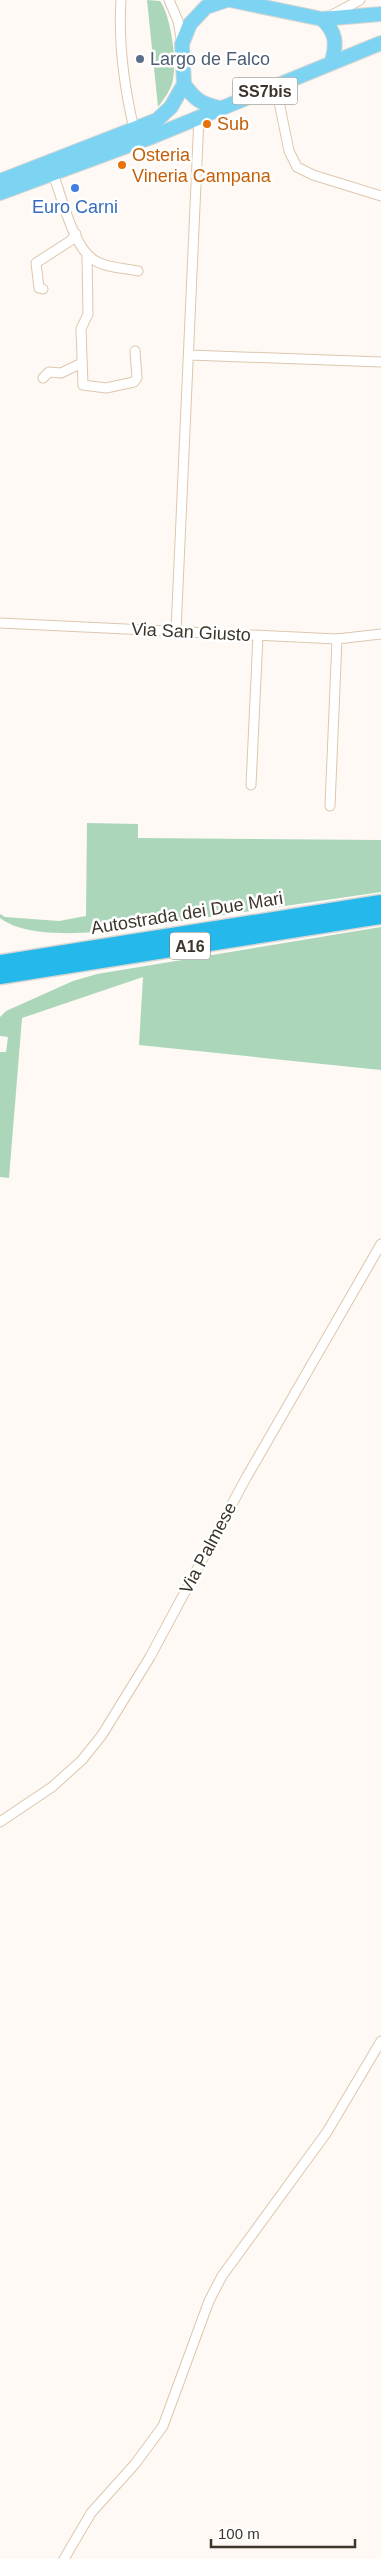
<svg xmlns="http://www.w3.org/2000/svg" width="381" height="2559" font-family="Arial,sans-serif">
<rect width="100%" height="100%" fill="#fef9f4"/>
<!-- green -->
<g fill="#abd6ba">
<path d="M147 0 160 1C171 16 177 61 173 80 171 90 164 99 158 107Z"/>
<path d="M87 823 138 824V838L381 840V892L120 930C87 933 27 939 0 918V914L5 917 59 921 86 916Z"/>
<polygon points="381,927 381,1070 139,1045 143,977 22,1018 9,1178 0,1177 0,1052 6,1052 8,1037 0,1036 0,1017 6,1011 73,981 97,974"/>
</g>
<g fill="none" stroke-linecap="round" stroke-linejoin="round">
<!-- street casing -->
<g stroke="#ddc7ad" stroke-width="11">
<g id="street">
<path d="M121 0C118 45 124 86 134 129"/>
<polyline points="169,0 178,21 182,43"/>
<polyline points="332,15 360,0"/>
<polyline points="276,87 289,151 297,167 313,175 381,196"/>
<path d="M53 174C62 197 73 247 94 260 106 268 124 268 138 271"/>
<polyline points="87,255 88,314 81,329 83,385 106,388 134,382 137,378 135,351"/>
<polyline points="43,289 39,288 36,263 70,241 76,234"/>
<polyline points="189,355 381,362"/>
<polyline points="43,378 49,372 61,373 82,363"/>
<polyline points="0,623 337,639 381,634"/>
<polyline points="176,631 199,117"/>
<polyline points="251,785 258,636"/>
<polyline points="330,806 337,639"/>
<polyline points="0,1822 52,1787 82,1760 102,1735 150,1657 246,1478 381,1244"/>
<polyline points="64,2559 91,2513 135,2464 163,2426 209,2301 222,2276 327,2132 381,2041"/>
</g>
</g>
<!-- primary casing -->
<g stroke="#d8d6d4" stroke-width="16">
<g id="primary">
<polyline points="230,0 322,19 381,14"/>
<path d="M322 19C336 32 337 43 332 61"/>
<path d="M184 84C194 99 201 104 220 108"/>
<polyline points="0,181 157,120 171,107 184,84 182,44 190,24 206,7 227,0"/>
<polyline points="0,193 149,138 381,43"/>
</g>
</g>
<!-- highway casing -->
<g stroke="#d8d6d4" stroke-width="19">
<g id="highway">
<polyline points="0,963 381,903"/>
<polyline points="0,976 381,916"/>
</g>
</g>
<!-- street -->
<use href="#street" stroke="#fff" stroke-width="9"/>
<!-- primary -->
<use href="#primary" stroke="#7cd4f2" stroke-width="14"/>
<!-- highway -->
<use href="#highway" stroke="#25b8ea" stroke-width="16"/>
</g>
<!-- markers -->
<circle fill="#5c6f8a" stroke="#fff" stroke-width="2" cx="140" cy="59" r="5"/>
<g fill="#e8710a" stroke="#fff" stroke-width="2">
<circle cx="207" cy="124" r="5"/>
<circle cx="122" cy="165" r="5"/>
</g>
<circle fill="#3f7fe0" stroke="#fff" stroke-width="2" cx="75" cy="188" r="5"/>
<g text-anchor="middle" stroke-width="5" stroke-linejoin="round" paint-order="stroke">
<!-- shield labels -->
<g fill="#fff" stroke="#77716a" stroke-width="1">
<rect x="232.5" y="77.5" width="65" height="27" rx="4"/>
<rect x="170" y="932.5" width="40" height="27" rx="4"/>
</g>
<g font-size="16" font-weight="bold" fill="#3d342a">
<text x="265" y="97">SS7bis</text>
<text x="190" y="952">A16</text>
</g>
<!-- service labels -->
<g font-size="18" fill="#4e5e75" stroke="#fff" text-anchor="start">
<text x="150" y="65">Largo de Falco</text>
</g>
<!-- food labels -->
<g font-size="18" fill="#c56008" stroke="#fff" text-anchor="start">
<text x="217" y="130">Sub</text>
<text x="132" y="161">Osteria<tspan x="132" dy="21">Vineria Campana</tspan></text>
</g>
<!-- shop labels -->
<g font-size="18" fill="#366cbe" stroke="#fff">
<text x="75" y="213">Euro Carni</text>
</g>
<!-- street labels -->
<g font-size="18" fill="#3d342a" stroke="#fff">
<text transform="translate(191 632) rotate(3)" y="6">Via San Giusto</text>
<text transform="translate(187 913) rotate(-9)" y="6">Autostrada dei Due Mari</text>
<text transform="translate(208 1548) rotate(-62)" y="6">Via Palmese</text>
</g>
</g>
<!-- scale -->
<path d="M211 2539v8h144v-8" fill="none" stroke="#3d342a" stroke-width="2.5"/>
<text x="218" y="2539" font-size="15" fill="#3d342a" stroke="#ffffff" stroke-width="4" paint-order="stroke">100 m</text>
</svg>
